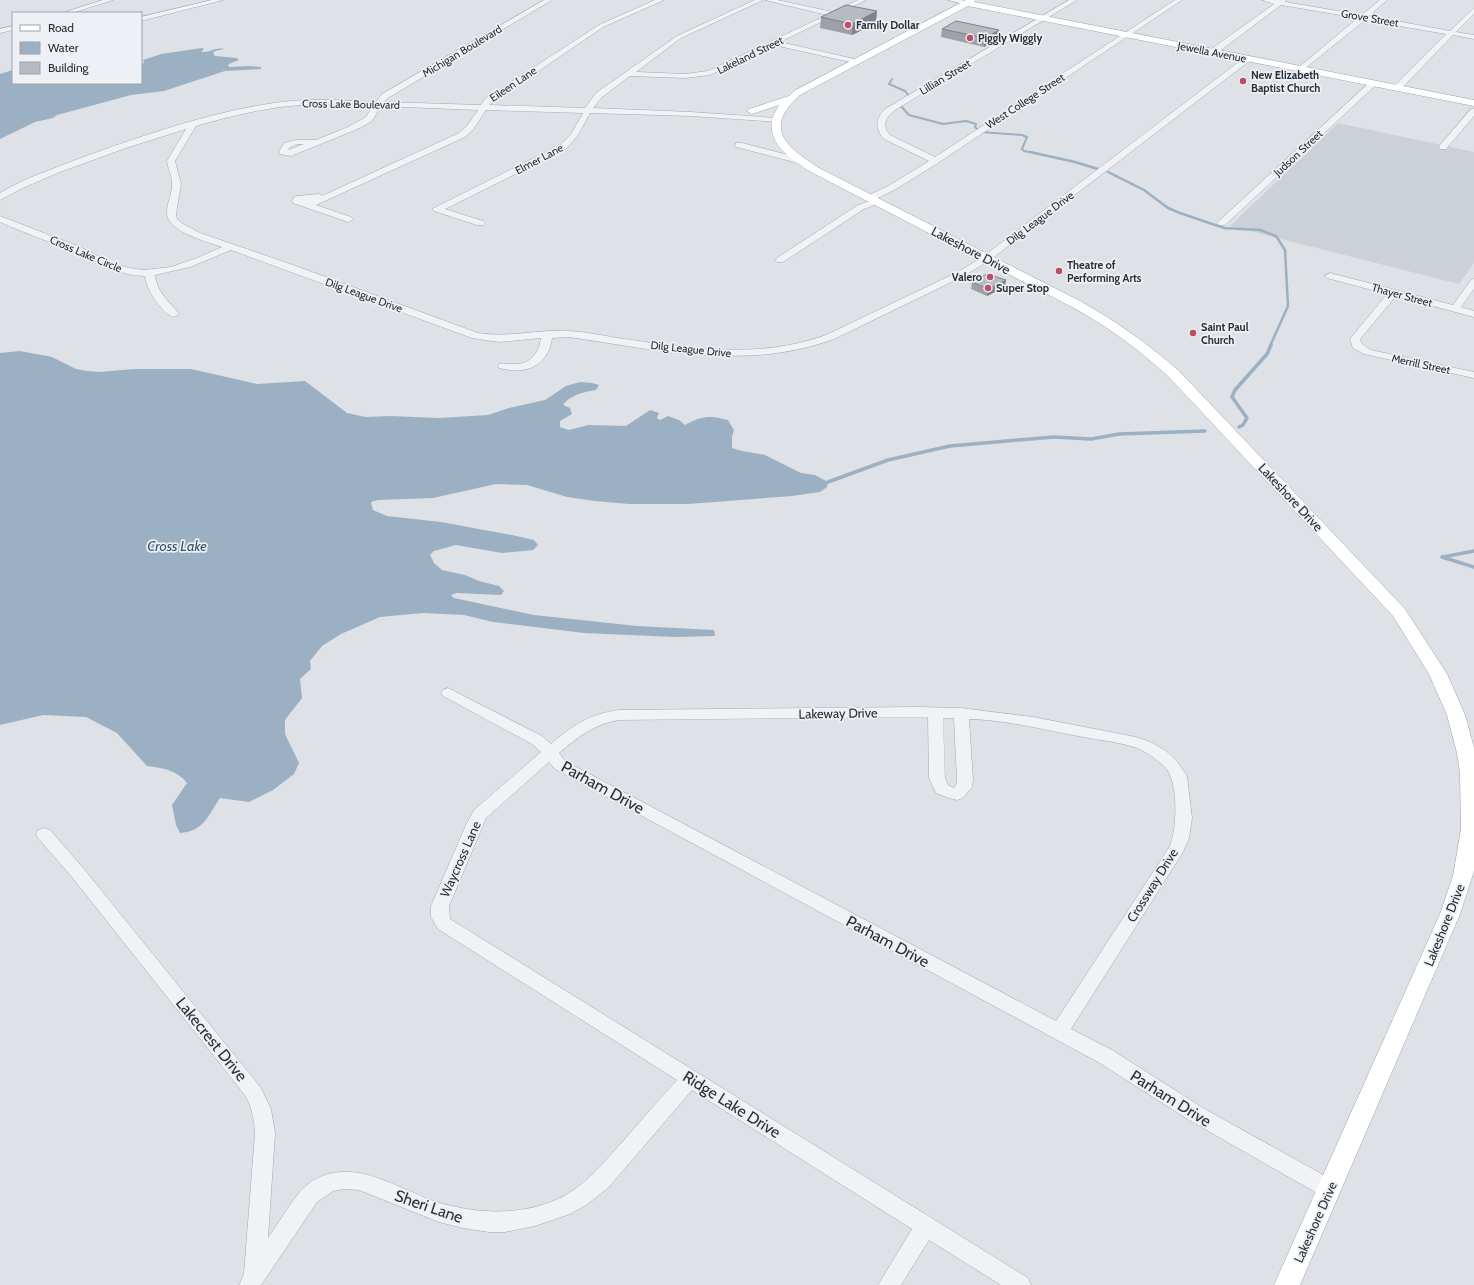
<svg xmlns="http://www.w3.org/2000/svg" width="1474" height="1285" font-family="Cabin,sans-serif">
<rect width="100%" height="100%" fill="#dee1e6"/>
<!-- built -->
<polygon fill="#ccd1d7" points="1338,123 1474,152 1474,263 1459,284 1230,226"/>
<!-- water -->
<g fill="#9cb0c3">
<path d="M202 48 204 49 201 52C209 53 216 47 224 49L215 51 213 53 215 56 237 58 239 60 229 64 228 66 230 67 248 66 261 67V69L225 71 164 91 131 95 57 115 53 118 35 122 0 139V74L13 70V83H141V64L144 63 143 60 161 54Z"/>
<path d="M20 351 52 357 76 369 87 371 99 372 134 369H191L257 384 305 381 347 413 366 417 390 416 439 418 488 415 509 408 545 400 566 386 580 382 592 383 599 385 596 390C584 392 570 395 563 405L570 408 572 414 560 421V427L569 430 588 425 626 426 650 410 659 413 657 418 660 420 668 416 679 420 685 425C701 416 710 415 728 420L734 430 732 437V448L742 451 765 455 801 473 815 475 828 482 827 487 820 492 792 496 688 504H629L595 501 567 497 527 485 496 484 433 498 378 500 371 502 373 510 387 516 441 522 512 535 534 540 538 545 533 550 502 553 456 545 434 551 430 555 434 563 442 570 465 575 479 581 499 586 504 591 501 595 457 593 451 595 454 598 534 615 637 626 714 630 715 636 676 637 584 633 493 622 464 615 423 613 380 617 341 634 322 646 310 661 311 669 300 679 302 698 285 720V734L299 763 294 774 273 790 249 802 220 798C208 816 204 831 180 833L176 825 172 805 187 783C177 770 163 768 147 766L117 733 86 717 43 715 0 725V353Z"/>
</g>
<g fill="none" stroke-linecap="round" stroke-linejoin="round">
<!-- stream-far2 -->
<g stroke="#9cb0c3" stroke-width="2">
<polyline points="892,79 889,84 905,91 909,96"/>
<polyline points="904,103 901,106 909,115 943,124 966,121 976,124 975,127 977,129"/>
<polyline points="981,132 1022,135 1027,137 1022,149 1024,151 1034,153"/>
</g>
<!-- stream-far1 -->
<g stroke="#9cb0c3" stroke-width="2.5">
<polyline points="1030,152 1075,162 1098,169"/>
<polyline points="1108,172 1144,190 1168,208 1180,213 1224,228 1260,230 1276,236 1285,250 1288,306 1270,346"/>
</g>
<!-- stream -->
<g stroke="#9cb0c3" stroke-width="3.5">
<polyline points="1239,427 1243,425 1247,418 1232,397 1235,390 1267,354 1271,345"/>
<polyline points="828,482 888,460 950,446 1054,437 1091,439 1119,434 1205,431"/>
<polyline points="1442,557 1474,567"/>
<polyline points="1443,557 1474,551"/>
</g>
<!-- minor casing -->
<g stroke="#a4a8af" stroke-width="1">
<g id="minor">
<polygon points="103,0 113,0 72,13 62,13"/>
<polygon points="212,0 223,0 141,21 141,17"/>
<path d="M544 0H552L388 98 384 102 481 105 485 99 599 25 655 0H664L603 27 489 105 585 108 596 93 677 36 755 0H763L681 38 636 72 685 74 708 71 827 15 765 0H777L833 12 858 0H866L780 42 859 60V64L774 45 710 75 685 78 630 76 602 97 593 108 691 112 777 118 781 120 780 122 691 116 590 113 578 135 566 149 445 209 483 221 485 223 483 225H477L434 211 432 209 560 145 571 134 583 113 486 110 473 130 465 137 316 205 351 217 353 219 351 221 348 222 293 203 292 201 294 197 297 196 319 194 322 196 459 133 467 126 478 110 381 106 372 121 360 128 291 156 280 154 279 152 284 143 296 140H316L348 127 366 117 373 106C350 105 326 103 302 105 266 107 231 116 196 126L175 161 181 184 176 214 177 219 183 224 200 233 293 265 478 333C509 338 538 329 569 331 585 332 601 335 617 338 688 348 757 360 826 335L958 272 984 256 1245 57H1251L1252 59 990 260 964 276 834 339C747 371 658 350 569 337L552 338C548 367 525 375 499 368L498 366 499 364C504 363 507 364 512 364 529 366 539 354 541 338L499 342 472 338 231 250 190 267 155 275C157 293 169 301 179 314L174 317C161 314 146 288 145 276 114 275 99 261 73 251 48 241 24 233 0 222V216L80 247 112 263 129 268 144 270 171 267 197 258 222 247C208 242 165 231 167 212 167 203 172 194 172 185 173 178 168 169 167 161L186 129 126 148 60 172 25 187 0 200V193C24 178 51 170 78 159 144 135 221 108 291 101 319 98 348 101 376 102L382 94ZM297 144H304L288 150 290 147Z"/>
<polygon points="948,0 962,0 970,3 967,5"/>
<path d="M1069 0H1077L895 110C886 117 881 125 890 135L935 157 1175 0H1182L938 163 896 189 876 199H880L881 201 880 203 864 209 783 262H777L775 260 777 258 858 205 870 201 866 198 867 196 890 185 929 161 884 139C875 128 875 120 885 109Z"/>
<polygon points="1262,0 1286,0 1285,2 1362,15 1380,0 1387,0 1369,16 1450,31 1474,8 1474,14 1456,32 1474,35 1474,39 1453,35 1400,90 1394,90 1394,86 1446,34 1365,20 1302,71 1299,71 1299,67 1358,18 1281,5 1216,54 1210,54 1210,50 1274,4"/>
<polygon points="13,26 13,30 0,33 0,29"/>
<polygon points="1371,81 1374,81 1378,83 1225,225 1219,225 1217,223 1219,221"/>
<polygon points="1471,109 1474,109 1474,116 1446,149 1440,149 1439,147 1440,145"/>
<polygon points="736,143 742,143 804,159 805,161 804,163 798,163 736,147 735,145"/>
<polygon points="1330,273 1453,305 1471,280 1474,279 1474,289 1461,307 1474,311 1474,317 1396,296 1360,339 1362,344 1371,350 1474,372 1474,378 1364,354 1353,348 1350,339 1387,294 1327,278 1325,276"/>
<path d="M448 688 542 736 551 744C573 725 590 714 619 710L917 707 961 708 1033 717 1136 737 1153 743 1167 752 1176 760 1187 776 1192 818 1189 838 1183 852 1071 1029 1112 1050 1203 1108 1336 1182 1339 1189 1336 1196 1329 1198 1322 1196 1189 1120 1098 1062 555 769 549 762 486 818 449 906 450 919 1028 1278 1031 1285H1001L929 1240 901 1285H878L912 1229 692 1090 608 1188 586 1205 570 1214 535 1226 505 1232H489L463 1228 439 1222 359 1190 345 1189 333 1191 317 1202 261 1285H239L244 1274 255 1133C254 1119 252 1106 244 1094L72 877 38 838 36 834 38 830 44 828 50 830 84 869 261 1088 271 1109 275 1133 268 1238C278 1225 295 1194 307 1185 350 1152 397 1190 440 1203 479 1214 520 1216 558 1199 586 1186 605 1161 625 1139 642 1119 659 1100 677 1080L438 929 431 917V906L465 827 474 810 541 752 532 744 443 696 441 693 443 690ZM928 717 929 778 936 793 949 798 957 800 963 798 972 787 973 780 969 719C1007 720 1046 730 1083 737 1100 740 1118 742 1134 747 1145 751 1157 759 1165 767 1179 782 1177 828 1170 846L1056 1021 565 761 559 753C578 737 594 724 619 720ZM943 718H954L957 780 956 785 954 788 948 785 945 778Z"/>
</g>
</g>
<!-- major casing -->
<g stroke="#9ea6b0" stroke-width="1">
<path id="major" d="M966 0H976L974 2 1474 100V106L968 6 800 95C763 128 785 146 819 168L1080 301C1117 322 1147 343 1179 371L1405 609 1447 674 1465 715 1474 748V871L1460 914 1300 1285H1274L1440 914 1453 876 1461 829 1460 773 1457 753 1447 715 1429 674 1393 616 1169 377C1138 349 1109 327 1072 307L811 172C786 156 758 137 779 105L752 114 747 111 749 109 789 96 794 91Z"/>
</g>
<!-- minor -->
<use href="#minor" fill="#f0f2f5" fill-rule="evenodd"/>
<!-- major -->
<use href="#major" fill="#fff" fill-rule="evenodd"/>
</g>
<!-- wall -->
<g fill="#9da1a7">
<polygon points="821,17 876,23 852,35 820,28"/>
<polygon points="942,29 999,30 998,38 984,47 941,37"/>
<polygon points="972,282 1005,287 987,296 971,289"/>
</g>
<!-- shaded-wall -->
<g fill="#7f8388">
<polygon points="877,11 876,23 852,35 852,24"/>
<polygon points="999,30 998,38 984,47 985,38"/>
<polygon points="1006,280 1005,287 987,296 988,289"/>
</g>
<!-- building -->
<g fill="#b6bbc2" stroke="#7f8388">
<polygon points="846,5 877,11 852,24 821,17"/>
<polygon points="956,21 999,30 985,38 942,29"/>
<polygon points="987,274 1006,280 988,289 972,282"/>
</g>
<!-- markers -->
<g fill="#c14d63" stroke="#edf0f4" stroke-width="1.5">
<circle cx="848" cy="25" r="4"/>
<circle cx="970" cy="38" r="4"/>
<circle cx="1243" cy="81" r="4"/>
<circle cx="1059" cy="271" r="4"/>
<circle cx="990" cy="277" r="4"/>
<circle cx="988" cy="288" r="4"/>
<circle cx="1193" cy="333" r="4"/>
</g>
<g text-anchor="middle" stroke-width="3.5" stroke-linejoin="round" paint-order="stroke">
<!-- far-street labels -->
<g font-size="11" fill="#29303b" stroke="#edf0f4">
<text transform="translate(1370 18) rotate(10)" y="4">Grove Street</text>
<text transform="translate(462 51) rotate(-31)" y="4">Michigan Boulevard</text>
<text transform="translate(1212 52) rotate(11)" y="4">Jewella Avenue</text>
<text transform="translate(750 55) rotate(-26)" y="4">Lakeland Street</text>
<text transform="translate(945 77) rotate(-31)" y="4">Lillian Street</text>
<text transform="translate(513 84) rotate(-34)" y="4">Eileen Lane</text>
<text transform="translate(1025 101) rotate(-33)" y="4">West College Street</text>
<text transform="translate(351 104) rotate(1)" y="4">Cross Lake Boulevard</text>
<text transform="translate(1298 153) rotate(-43)" y="4">Judson Street</text>
<text transform="translate(539 159) rotate(-28)" y="4">Elmer Lane</text>
<text transform="translate(1040 218) rotate(-37)" y="4">Dilg League Drive</text>
<text transform="translate(86 254) rotate(23)" y="4">Cross Lake Circle</text>
<text transform="translate(364 295) rotate(20)" y="4">Dilg League Drive</text>
<text transform="translate(1402 295) rotate(15)" y="4">Thayer Street</text>
<text transform="translate(691 349) rotate(6)" y="4">Dilg League Drive</text>
<text transform="translate(1421 364) rotate(12)" y="4">Merrill Street</text>
</g>
<!-- far-poi labels -->
<g font-size="11" font-weight="bold" fill="#29303b" stroke="#edf0f4" text-anchor="start">
<text x="856" y="29">Family Dollar</text>
<text x="978" y="42">Piggly Wiggly</text>
<text x="1251" y="79">New Elizabeth<tspan x="1251" dy="13">Baptist Church</tspan></text>
<text x="1067" y="269">Theatre of<tspan x="1067" dy="13">Performing Arts</tspan></text>
<text x="982" y="281" text-anchor="end">Valero</text>
<text x="996" y="292">Super Stop</text>
<text x="1201" y="331">Saint Paul<tspan x="1201" dy="13">Church</tspan></text>
</g>
<!-- street labels -->
<g font-size="13" fill="#29303b" stroke="#edf0f4">
<text transform="translate(971 250) rotate(28)" y="5">Lakeshore Drive</text>
<text transform="translate(1291 497) rotate(47)" y="5">Lakeshore Drive</text>
<text transform="translate(838 713) rotate(-1)" y="5">Lakeway Drive</text>
<text transform="translate(460 859) rotate(-66)" y="5">Waycross Lane</text>
<text transform="translate(1152 885) rotate(-58)" y="5">Crossway Drive</text>
<text transform="translate(1444 925) rotate(-68)" y="5">Lakeshore Drive</text>
<text transform="translate(1315 1222) rotate(-66)" y="5">Lakeshore Drive</text>
</g>
<!-- water labels -->
<g font-size="14" font-style="italic" fill="#37506b" stroke="#edf0f4">
<text x="177" y="551">Cross Lake</text>
</g>
<!-- near-street labels -->
<g font-size="16" fill="#29303b" stroke="#edf0f4">
<text transform="translate(603 787) rotate(29)" y="6">Parham Drive</text>
<text transform="translate(888 941) rotate(28)" y="6">Parham Drive</text>
<text transform="translate(212 1039) rotate(51)" y="6">Lakecrest Drive</text>
<text transform="translate(1171 1098) rotate(32)" y="6">Parham Drive</text>
<text transform="translate(732 1104) rotate(32)" y="6">Ridge Lake Drive</text>
<text transform="translate(429 1206) rotate(19)" y="6">Sheri Lane</text>
</g>
</g>
<!-- legend -->
<rect x="12" y="12" width="130" height="72" fill="#edf0f4" stroke="#9fa3aa"/>
<rect x="20" y="25" width="20" height="6" fill="#ffffff" stroke="#9fa3aa"/>
<text x="48" y="32" font-size="12" fill="#29303b">Road</text>
<rect x="20" y="42" width="20" height="12" fill="#9cb0c3" stroke="#9fa3aa"/>
<text x="48" y="52" font-size="12" fill="#29303b">Water</text>
<rect x="20" y="62" width="20" height="12" fill="#b6bbc2" stroke="#9fa3aa"/>
<text x="48" y="72" font-size="12" fill="#29303b">Building</text>
</svg>
